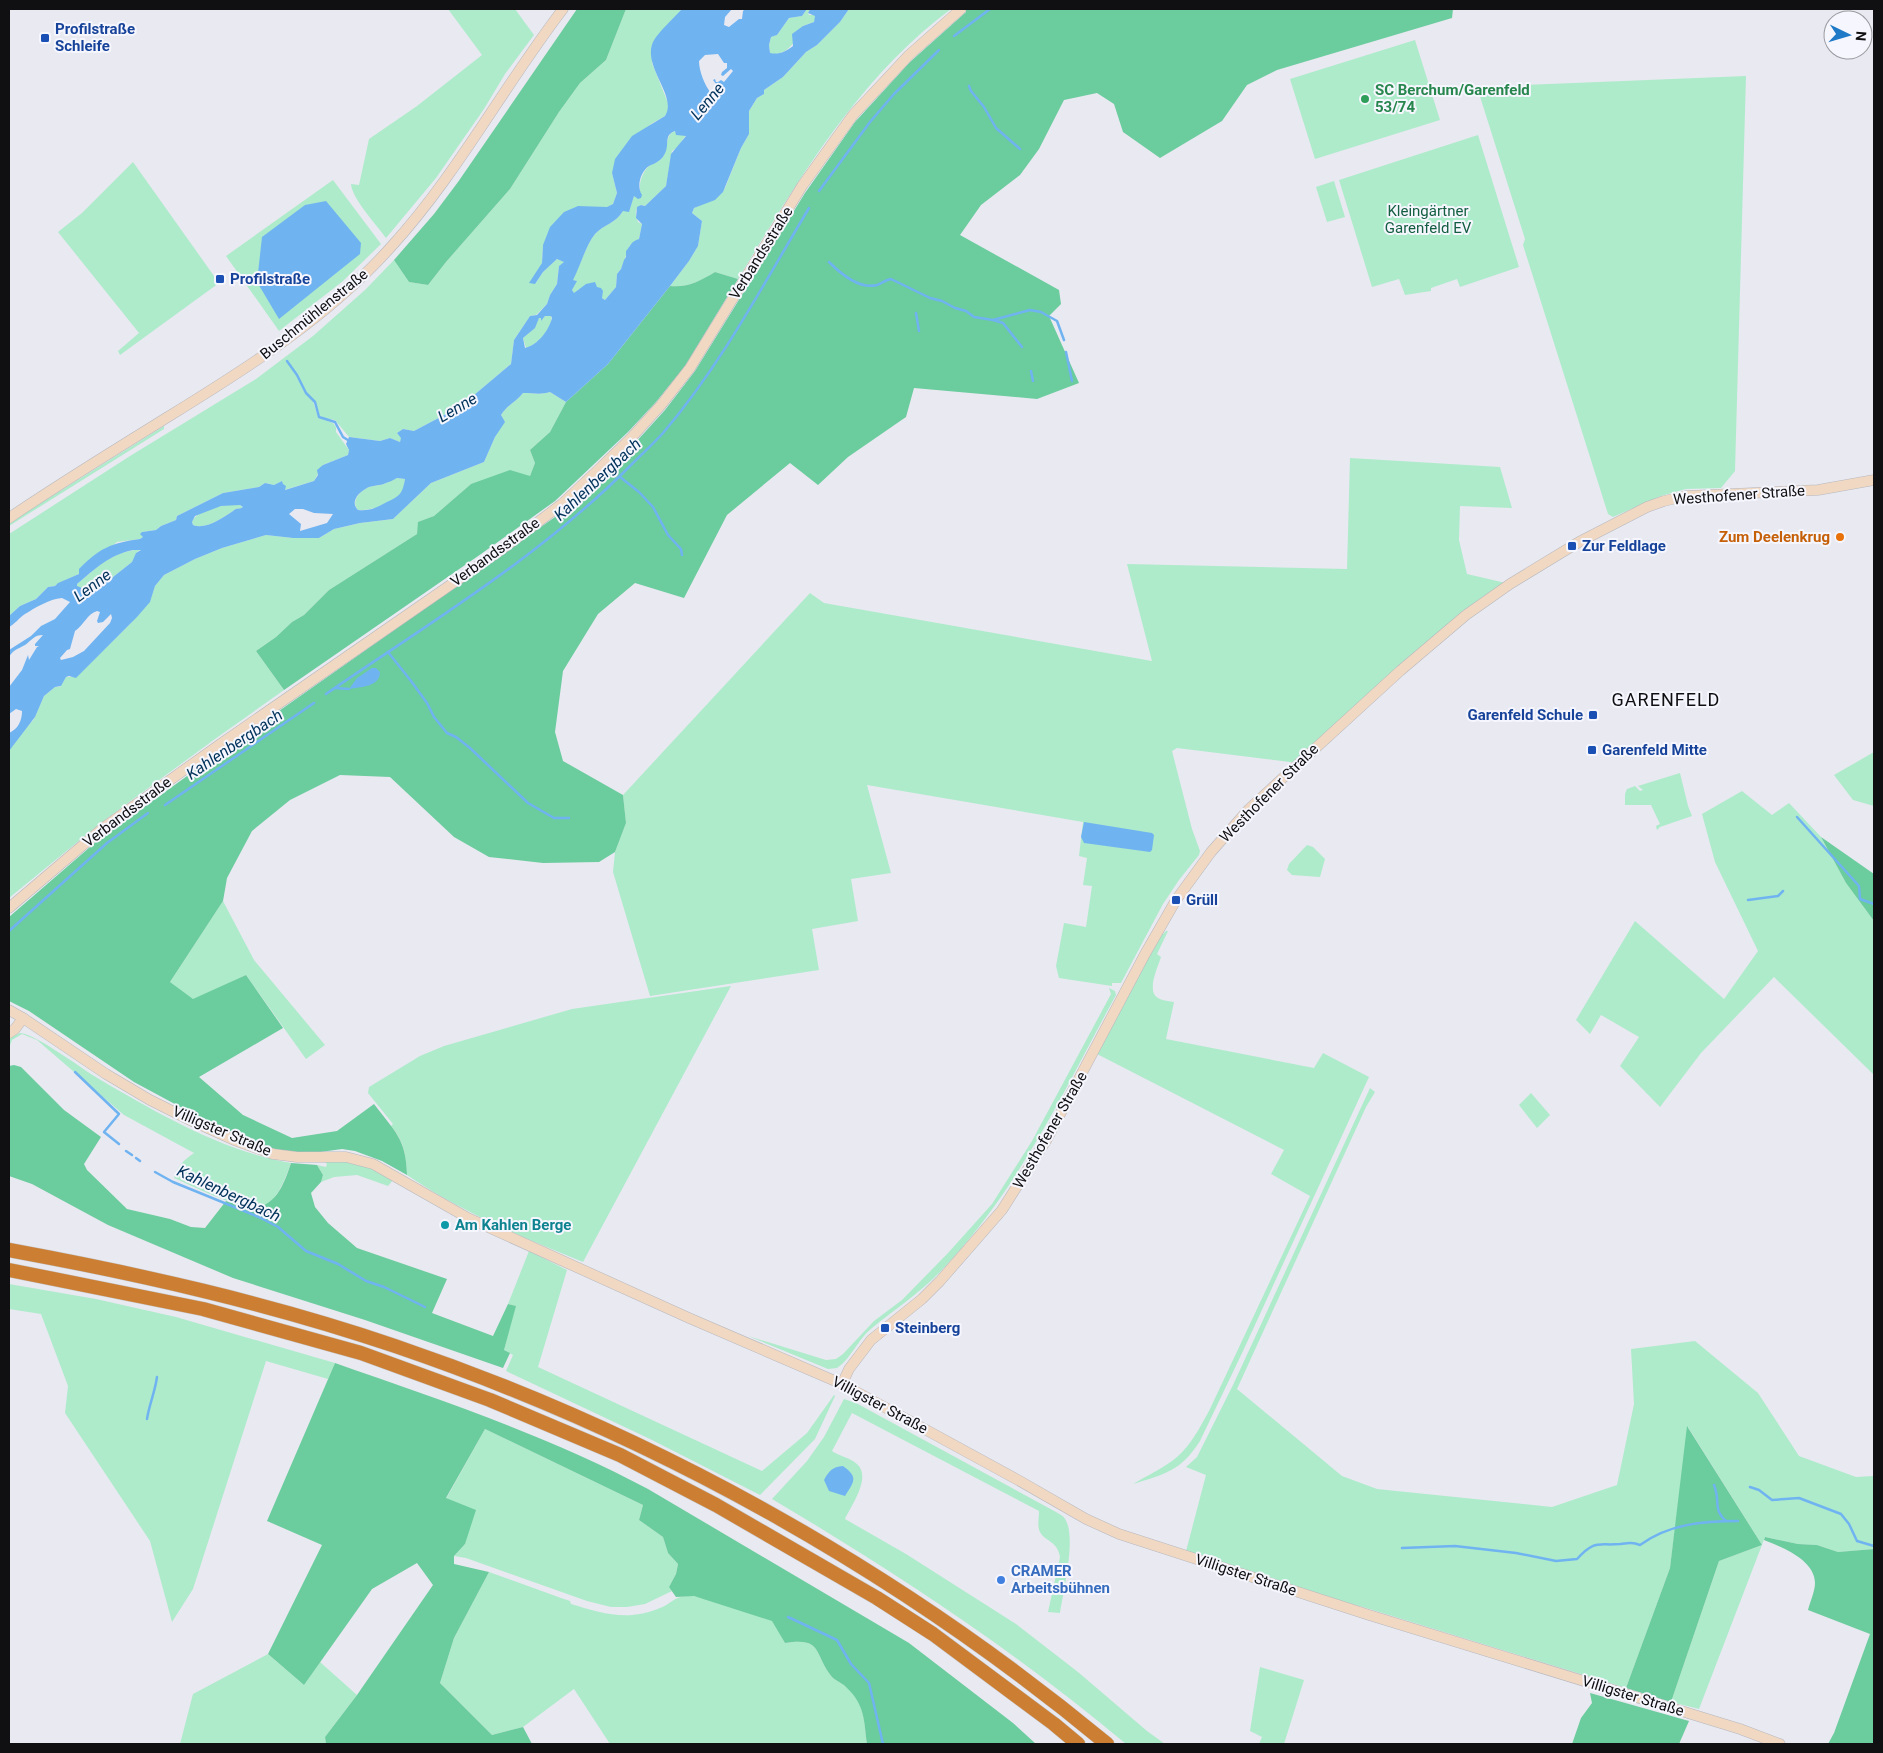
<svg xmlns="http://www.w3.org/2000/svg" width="1883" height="1753" font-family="Roboto,sans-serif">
<rect width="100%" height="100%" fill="#e9e9f1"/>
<!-- green -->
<g fill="#aeebcb">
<path d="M448 9H515L534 35 505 74 484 109 436 178 386 238C377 225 352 199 351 184L359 185 369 139 417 106 482 55Z"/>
<polygon points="626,9 682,9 654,41 652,63 668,103 668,112 665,116 651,124 612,173 617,193 613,204 543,245 542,263 535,284 543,272 557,259 565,262 559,266 557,284 550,295 547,304 536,315 530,316 514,340 511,364 461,406 414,431 403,429 397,433 402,438 400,442 390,438 380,441 349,437 335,420 324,418 319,415 315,401 312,398 318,417 333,423 336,427 336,432 349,450 348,455 323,465 314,481 284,490 282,481 274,485 265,483 259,487 223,493 177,516 176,520 161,526 156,530 142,532 143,537 140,539 117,542 79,574 59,583 55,586 48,587 36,599 20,606 9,616 9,534 130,456 256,379 313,336 365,290 394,260 409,282 428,285 446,262 510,189 559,112 580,83 606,60"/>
<path d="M807 9H810L808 13 809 15H814L816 16 814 22 803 26C795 41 790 55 770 54L769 45 771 37 777 35 789 18 802 16Z"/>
<path d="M849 9H951C858 78 797 182 738 279L715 272C700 281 687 288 670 286L689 261 698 246 702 221 692 213 694 208 712 200 725 188 741 148 749 134V111L757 98 764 94V90L783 77 806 52 817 45 840 22Z"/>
<polygon points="1415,40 1440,120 1315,159 1290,79"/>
<polygon points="1746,76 1735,471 1721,488 1686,489 1661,496 1613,517 1608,514 1523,245 1525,239 1477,87"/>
<path d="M675 131 677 135H686L677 148 672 151 666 186 645 206 641 205C633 210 636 215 638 222L642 224 639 239 630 245 621 269 617 274 616 287 605 300 602 298 601 288 579 289 574 294 572 290 576 281 573 280V278C581 264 586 245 595 234 603 225 616 223 623 211H629L634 196 640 191C639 182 642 173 649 166 653 163 659 162 662 158 670 149 663 136 675 131Z"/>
<polygon points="1478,135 1519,267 1460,287 1457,279 1431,288 1431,291 1405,295 1399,279 1372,287 1339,180"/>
<polygon points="133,162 219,283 120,355 118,351 139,333 58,232 82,213"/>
<polygon points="333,180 381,244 343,281 279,331 226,256"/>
<polygon points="1334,181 1345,217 1327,222 1316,187"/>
<path d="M545 316H551C554 328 537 345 526 348L523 338 531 331 539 318 541 317V321Z"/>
<path d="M550 392 566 402 550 432 530 450 535 463 530 476 471 484 434 516 419 522 417 534 329 590 304 615 292 622 276 637 256 651 284 690 215 739 102 822 9 898V751L10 747 34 719 44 696 55 687H60L66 677H76L130 624 150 601 155 586 164 575 195 559 222 548 266 535 293 538H319L334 529 360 523 393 519 431 483 484 462 495 437 504 422 501 415C507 405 516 402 523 393 533 393 541 395 550 392Z"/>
<polygon points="164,426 164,429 9,526 9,523"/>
<polygon points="1350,458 1500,467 1512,508 1460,506 1459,540 1467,574 1510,584 1298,763 1177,748 1172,751 1192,829 1200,851 1199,855 1179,880 1163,904 1121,983 1112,983 1112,986 1059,978 1056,966 1064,923 1086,927 1092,886 1083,885 1087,858 1079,856 1083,822 867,785 891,873 851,879 858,921 812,929 819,970 650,996 613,872 615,852 626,823 623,795 810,593 824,603 1152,661 1127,564 1347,569"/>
<path d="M397 478 405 479C404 484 404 490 401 494 393 504 370 511 358 510 351 502 358 493 367 488 372 485 380 486 386 483 390 482 393 479 397 478Z"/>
<path d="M228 505H240L243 507C239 510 237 507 233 511 223 518 205 530 193 525L192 522C196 511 217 506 228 505Z"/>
<path d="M142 549 137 552 132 562 108 581 86 590 76 586 77 584C100 565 111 552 142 549Z"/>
<polygon points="1874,752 1874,806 1853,800 1834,775"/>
<polygon points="1680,773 1688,806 1692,816 1660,827 1657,830 1656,826 1660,824 1651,805 1625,805 1625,794 1627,789 1635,786 1640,791 1643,790 1638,786"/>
<polygon points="1742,791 1772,815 1789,803 1821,837 1846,883 1874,921 1874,1075 1774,977 1701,1053 1660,1107 1620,1066 1639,1037 1601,1015 1590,1034 1576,1020 1635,921 1724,999 1758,951 1715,862 1702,814"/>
<polygon points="1307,845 1313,847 1325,859 1320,877 1292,875 1287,870 1289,864"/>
<polygon points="223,901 254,960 325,1045 306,1059 246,975 193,1000 170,982"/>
<path d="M1166 931H1168L1157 954 1161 957C1158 967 1146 991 1158 998 1163 1001 1169 1001 1174 1002L1166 1039 1314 1068 1323 1053 1369 1077 1243 1351 1200 1441C1181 1471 1165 1474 1133 1484 1148 1475 1164 1468 1177 1457 1191 1445 1200 1427 1209 1411L1310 1196 1271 1174 1284 1150 1097 1054 1161 933 1163 934Z"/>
<path d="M731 986 583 1262C522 1237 461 1212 407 1175 406 1155 404 1141 391 1126L393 1124 368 1093 369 1087 420 1056 444 1046 572 1009Z"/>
<path d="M1109 988 1115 991 1116 995C1062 1094 1018 1191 939 1273 918 1294 894 1310 872 1328 858 1339 850 1360 837 1368L828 1369 748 1336 826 1360 836 1359 843 1354 874 1321 902 1300 948 1253 992 1204 1032 1141 1111 994Z"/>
<path d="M20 1033C36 1034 82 1069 99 1079 159 1114 222 1151 291 1163 286 1177 277 1202 262 1207 243 1212 193 1186 174 1178 177 1166 184 1160 194 1153L124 1115 37 1040 22 1034 12 1040 9 1048V1038Z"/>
<polygon points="1370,1088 1375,1092 1366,1107 1237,1389 1342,1476 1377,1489 1552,1507 1617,1485 1634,1404 1631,1349 1695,1341 1758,1393 1799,1456 1856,1477 1874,1476 1874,1549 1838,1552 1817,1545 1798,1544 1765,1537 1699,1709 1671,1702 1719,1561 1762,1545 1688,1427 1670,1568 1626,1688 1363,1607 1239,1573 1185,1555 1206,1475 1186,1467 1197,1457 1233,1385"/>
<polygon points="1531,1093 1550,1115 1537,1128 1519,1105"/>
<polygon points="324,1161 359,1162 393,1180 388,1186 357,1175 334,1177 321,1182 323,1175 317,1165 326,1167 327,1164"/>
<polygon points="529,1251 567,1270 538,1367 762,1471 807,1433 834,1395 835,1396 815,1439 760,1495 650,1439 506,1371 513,1355 504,1350 515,1306 508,1304"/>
<polygon points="9,1284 96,1299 176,1317 335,1363 328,1379 266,1361 193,1589 172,1622 150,1541 65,1413 68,1386 41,1314 9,1309"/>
<path d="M844 1399 856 1403 1056 1512C1059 1514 1064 1516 1065 1519 1077 1536 1063 1593 1060 1613L1048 1612 1060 1557C1057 1540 1045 1542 1040 1532 1037 1526 1039 1518 1039 1511L852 1413 832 1451C839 1456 851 1458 857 1464 872 1477 851 1506 845 1519L906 1554 1016 1624 1078 1672 1147 1731 1165 1744H1126C1015 1651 897 1573 772 1499L807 1461 824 1437Z"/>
<polygon points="485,1429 643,1505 639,1520 663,1537 668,1553 678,1564 676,1574 669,1587 672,1591 645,1604 627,1607 611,1607 587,1601 466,1558 454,1556 465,1544 446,1499"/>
<path d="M489 1572 561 1598 570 1601 571 1604C601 1613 628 1622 660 1608 675 1602 672 1596 692 1596 711 1596 752 1614 773 1621L785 1643C824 1637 813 1654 832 1677 836 1681 843 1683 848 1688 865 1705 864 1721 867 1744H610L574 1689 523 1727 492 1735 440 1683 454 1638Z"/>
<polygon points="268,1654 304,1685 320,1662 357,1695 325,1737 326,1744 180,1744 193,1694"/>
<polygon points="1260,1667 1304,1680 1284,1744 1259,1744 1262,1737 1250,1731"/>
</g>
<!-- forest -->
<g fill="#6bcc9e">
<polygon points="577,9 626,9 606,60 580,83 559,112 510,189 446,262 428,285 409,282 394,260 434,214 458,182"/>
<path d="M965 9H1453L1452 18 1277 70 1247 85 1222 121 1160 158 1123 132 1114 104 1097 93 1064 100 1039 149 1020 175 981 205 960 235 1059 290 1061 304 1049 316 1079 383 1037 399 914 388 906 417 848 457 818 485 790 463 727 515 684 598 635 583 598 614 563 671 555 732 563 761 623 795 626 823 615 852 599 862 543 863 489 857 454 837 390 777 340 775 290 800 252 831 227 878 223 901 170 982 193 999 246 975 283 1028 199 1077 243 1115 292 1138 337 1131 374 1104C395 1132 406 1138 407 1175L382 1161 355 1151 342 1149 306 1154 278 1150 247 1139 186 1110 134 1082 29 1011 9 1001V917L97 841 219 753 565 510 601 477 635 443 665 410 695 371 805 193 855 122 910 62 966 12Z"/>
<path d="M715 272 738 279 685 366 656 402 628 432 555 501 481 554 284 690 256 651 276 637 292 622 304 615 329 590 417 534 418 522 434 516 471 484 510 470 530 476 535 463 530 450 550 432 566 402 608 364 670 286C687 288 700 281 715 272Z"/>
<polygon points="1821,837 1874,874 1874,921 1846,883"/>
<path d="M14 1065 21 1067 64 1110 101 1137 84 1164 87 1170 127 1209 170 1219 191 1227 205 1228 226 1201C236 1204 252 1210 262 1206 279 1200 286 1178 291 1163L317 1165 323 1175 321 1182 311 1193 315 1207 328 1223 357 1248 447 1279 432 1313 493 1336 508 1304 516 1306 504 1350 510 1353 503 1368 365 1320 233 1278 108 1225 32 1184 9 1176V1066Z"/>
<path d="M335 1363C441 1400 549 1436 648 1489L909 1643 1013 1723 1036 1744H867C864 1721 865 1705 847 1688 843 1683 836 1681 832 1677 813 1654 824 1637 785 1643L772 1621 694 1596 676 1597 669 1587 676 1574 678 1564 668 1553 663 1537 639 1520 643 1505 485 1429 446 1498 476 1510 465 1544 454 1556V1564L489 1572 454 1638 440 1683 492 1735 523 1727 532 1744H326L325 1737 357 1695 433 1585 417 1563 372 1589 304 1685 268 1654 322 1545 267 1521Z"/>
<polygon points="1687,1426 1762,1545 1719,1561 1671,1702 1626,1688 1670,1568"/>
<path d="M1765 1537 1798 1544 1817 1545 1838 1552 1874 1549V1744H1828L1834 1733 1870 1634 1808 1610C1810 1602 1815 1591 1815 1583 1815 1560 1782 1547 1764 1540Z"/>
<polygon points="1590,1693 1689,1721 1679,1744 1572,1744 1581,1718 1592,1703"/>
</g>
<!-- water -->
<g fill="#70b3f1" fill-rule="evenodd">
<path d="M682 9H732L725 17 724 25 729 27 739 19H742L743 11 745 9H807L802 16 789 18 777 35 771 37 769 45 770 53C779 55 785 52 793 46L792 34 803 26 814 22 815 16 808 13 810 9H849L840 22 817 45 806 52 783 77 764 90V94L757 98 749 111V134L741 148 723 192 715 200 694 208 692 213 702 221 698 246 689 261 670 286 608 364 566 402 550 392C541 395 533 393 523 393 516 402 507 405 501 415L505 422 495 437 484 462 431 483 393 519 360 523 334 529 319 538H293L266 535 222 548 195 559 164 575 155 586 150 602 137 617 76 678 69 676 66 677 61 686 55 687 44 696 35 717 9 751V733C18 729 22 721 22 711L16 709 9 714V687L22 670 28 655 29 660 37 647 39 646H35V644L43 635C34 635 32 640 25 645 18 649 14 649 9 657V650L31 636 41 626 55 619 70 602 62 598C49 599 35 608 25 614 19 618 15 624 9 627V616L20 606 36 599 48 587 55 586 58 583 79 574V569C100 548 111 543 140 539L143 537 140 534 142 532 156 530 161 526 176 520 177 516 223 493 259 487 265 483 274 485 282 481 283 484 286 486 285 490 314 481 318 475 317 470 323 465 348 455 349 450 346 444 349 437 380 441 390 438 400 442 401 438 397 433 403 429 414 431 461 406 511 364 514 340 530 316 537 315 547 304 550 295 557 284 559 266 564 262 557 259 543 272 535 284 529 283 542 263 543 245 550 227 564 212 578 206 607 207 613 204 617 193 612 173 615 159 632 136 665 116C678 96 642 67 653 42 658 32 674 18 682 9ZM718 54 724 63H727V68L722 72 721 75 723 76 731 69 733 71 724 82 721 80 718 82H716L715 79 713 80 716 84V88L711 93C705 86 699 71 699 61L705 55ZM675 131 676 135 686 136 671 154 666 186 645 206 641 205 637 207 636 218 642 224 639 239C631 241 630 247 626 251V257L624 260 621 269 617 274 616 287 605 300 602 298 603 291 601 288 597 287 595 282 586 284 574 293 572 290 577 281 573 280 574 278C581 264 586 245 595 234 603 225 616 223 623 211L629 212 634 196 638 199 641 198 642 195C636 186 641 171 649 166 656 163 663 160 666 151 669 143 664 135 675 131ZM545 316H551L552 318C549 330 538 345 525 348L523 338 535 328 539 318H541V321ZM397 478 405 479C402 496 399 496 385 503 376 508 370 511 358 510 350 502 358 493 367 488 372 485 380 486 386 483 390 482 393 480 397 478ZM221 506 240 505 243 507C239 510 237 507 233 511 223 518 205 530 193 525L192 522 195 516ZM295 509H303L314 513 333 514 327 523 300 531 301 524 289 514ZM133 550H141L136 553 132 562 108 581 87 590 77 586V584C95 569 109 555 133 550ZM97 611 100 612 97 621 98 623 103 622 111 614 112 618 110 623 84 651 73 657 61 660 60 658 67 650 70 649 75 631C84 625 87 614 97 611Z"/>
<polygon points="326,201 361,243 360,254 279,319 257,282 262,237 305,205"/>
<path d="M372 668H376L380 672C380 687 360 687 349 689L357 678Z"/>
<polygon points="1084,822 1152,833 1154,835 1152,850 1150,852 1084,843 1081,837"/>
<path d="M843 1466C858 1477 855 1481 845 1496L829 1491 824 1480C829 1471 832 1467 843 1466Z"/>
</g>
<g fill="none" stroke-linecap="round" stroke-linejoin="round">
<!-- stream -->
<g stroke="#70b3f1" stroke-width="2.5">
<polyline points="954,36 990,9"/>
<polyline points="969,86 971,91 984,107 996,128 1020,149"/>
<polyline points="819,191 870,122 894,94 939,50"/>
<path d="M829 262C840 273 859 290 877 285 882 283 885 280 891 279L930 298 942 301 955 308 966 311 974 317 993 320 1030 310 1041 312 1057 321 1064 340"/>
<polyline points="916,313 919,331"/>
<polyline points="993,320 1003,323 1022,347"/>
<polyline points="1066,352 1072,381"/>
<polyline points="287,361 297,375 306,393 315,402 319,417 335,422 343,437 351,442"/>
<polyline points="1031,371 1033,381"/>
<polyline points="620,477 639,492 653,507 668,535 681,549 682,555"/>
<polyline points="388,652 411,681 427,703 434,717 447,733 456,737 470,748 528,803 554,818 569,818"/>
<polyline points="335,688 349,689"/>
<path d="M326 694C431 622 541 556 631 465 641 455 653 444 663 433 721 365 763 285 809 208"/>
<polyline points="165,805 314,703"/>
<polyline points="1797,817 1859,886 1860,899 1874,904"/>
<polyline points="1748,900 1778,896 1783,891"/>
<polyline points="9,931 107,843 148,813"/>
<polyline points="75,1072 119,1114 104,1132 119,1144"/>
<polyline points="126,1151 132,1155"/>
<polyline points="136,1158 140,1161"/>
<polyline points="155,1172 173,1182 261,1218 278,1227 306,1251 338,1264 366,1281 384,1287 425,1307"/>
<path d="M147 1419C149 1405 155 1392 157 1377"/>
<path d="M1714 1485C1721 1502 1712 1508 1726 1521"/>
<polyline points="1750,1487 1759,1490 1772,1500 1799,1498 1841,1514 1849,1524 1857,1541 1874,1546"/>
<path d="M1402 1548 1455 1546 1516 1553 1556 1561 1577 1559C1595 1539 1598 1546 1620 1544 1628 1543 1632 1542 1640 1545 1669 1524 1703 1521 1738 1521"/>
<polyline points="788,1617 837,1640 851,1664 869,1683 883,1744"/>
</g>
<!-- secondary casing -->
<g stroke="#b7b8bf" stroke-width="11">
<g id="secondary">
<path d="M9 518C62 482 116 449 171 415 249 367 328 317 390 248 457 175 503 87 563 9"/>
<polyline points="9,908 103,828 219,745 498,552 562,504 596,472 631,438 661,405 690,368 802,186 853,115 909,55 961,9"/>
<polyline points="9,1010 23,1018 106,1074 150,1100 192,1121 234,1140 273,1154 297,1157 346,1157 373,1164 468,1218 689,1318 842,1384 1018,1480 1086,1519 1119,1534 1369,1615 1740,1729 1780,1744"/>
<polyline points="9,1033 15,1029 23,1018"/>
<polyline points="842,1384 849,1369 871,1340 922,1299 940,1281 1002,1210 1047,1139 1145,954 1176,900 1211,852 1249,809 1400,671 1466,615 1510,584 1579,542 1647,507 1664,501 1686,496 1818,490 1874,480"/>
</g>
</g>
<!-- highway casing -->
<g stroke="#c6c6c6" stroke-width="15">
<g id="highway">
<path d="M9 1250C139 1274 269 1303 395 1346 654 1434 897 1570 1107 1744"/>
<polyline points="9,1270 203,1309 361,1353 490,1400 620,1455 716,1505 877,1598 933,1634 1054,1724 1078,1744"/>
</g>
</g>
<!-- secondary -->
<use href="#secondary" stroke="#f0d8c2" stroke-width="10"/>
<!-- highway -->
<use href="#highway" stroke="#cc7e32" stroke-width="14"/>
</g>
<!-- markers -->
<g fill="#1a4fb4" stroke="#f6f6fe" stroke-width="2">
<rect x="40" y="33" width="10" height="10" rx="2.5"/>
<rect x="215" y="274" width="10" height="10" rx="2.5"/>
<rect x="1567" y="541" width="10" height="10" rx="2.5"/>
<rect x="1588" y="710" width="10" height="10" rx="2.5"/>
<rect x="1587" y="745" width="10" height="10" rx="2.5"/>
<rect x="1171" y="895" width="10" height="10" rx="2.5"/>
<rect x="880" y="1323" width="10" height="10" rx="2.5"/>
</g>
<circle fill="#2e9e5b" stroke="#f6f6fe" stroke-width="2" cx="1365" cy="99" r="5"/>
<circle fill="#e8710a" stroke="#f6f6fe" stroke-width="2" cx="1840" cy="537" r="5"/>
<circle fill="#0f9aa8" stroke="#f6f6fe" stroke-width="2" cx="445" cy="1225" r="5"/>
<circle fill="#3f7fe0" stroke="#f6f6fe" stroke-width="2" cx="1001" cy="1580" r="5"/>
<g text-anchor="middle" stroke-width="4" stroke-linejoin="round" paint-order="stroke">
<!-- transit labels -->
<g font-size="15" font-weight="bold" fill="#164399" stroke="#f6f6fe" text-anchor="start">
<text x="55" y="34">Profilstraße<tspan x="55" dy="17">Schleife</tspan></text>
<text x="230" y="284">Profilstraße</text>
<text x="1582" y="551">Zur Feldlage</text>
<text x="1583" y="720" text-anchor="end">Garenfeld Schule</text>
<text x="1602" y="755">Garenfeld Mitte</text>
<text x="1186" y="905">Grüll</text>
<text x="895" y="1333">Steinberg</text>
</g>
<!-- leisure labels -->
<g font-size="15" font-weight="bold" fill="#27864d" stroke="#f6f6fe" text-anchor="start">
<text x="1375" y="95">SC Berchum/Garenfeld<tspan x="1375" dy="17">53/74</tspan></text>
</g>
<!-- park labels -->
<g font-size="15" fill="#135e40" stroke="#f6f6fe">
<text x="1428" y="216">Kleingärtner<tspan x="1428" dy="17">Garenfeld EV</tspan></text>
</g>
<!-- street labels -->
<g font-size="15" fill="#101012" stroke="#f6f6fe">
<text transform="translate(761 253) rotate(-58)" y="5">Verbandsstraße</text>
<text transform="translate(314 314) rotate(-39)" y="5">Buschmühlenstraße</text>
<text transform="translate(1739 495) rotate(-4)" y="5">Westhofener Straße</text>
<text transform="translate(495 552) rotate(-36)" y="5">Verbandsstraße</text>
<text transform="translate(1269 793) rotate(-45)" y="5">Westhofener Straße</text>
<text transform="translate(127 812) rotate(-37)" y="5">Verbandsstraße</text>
<text transform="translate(1050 1130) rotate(-60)" y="5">Westhofener Straße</text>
<text transform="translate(222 1131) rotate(23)" y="5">Villigster Straße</text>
<text transform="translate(880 1405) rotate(28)" y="5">Villigster Straße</text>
<text transform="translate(1246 1575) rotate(18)" y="5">Villigster Straße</text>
<text transform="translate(1633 1696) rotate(17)" y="5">Villigster Straße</text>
</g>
<!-- food labels -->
<g font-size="15" font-weight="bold" fill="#c56008" stroke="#f6f6fe" text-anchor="end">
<text x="1830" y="542">Zum Deelenkrug</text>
</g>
<!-- culture labels -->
<g font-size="15" font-weight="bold" fill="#0d838f" stroke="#f6f6fe" text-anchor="start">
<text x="455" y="1230">Am Kahlen Berge</text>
</g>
<!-- shop labels -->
<g font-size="15" font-weight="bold" fill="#366cbe" stroke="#f6f6fe" text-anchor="start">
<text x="1011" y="1576">CRAMER<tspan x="1011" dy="17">Arbeitsbühnen</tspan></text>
</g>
<!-- water labels -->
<g font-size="16" font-style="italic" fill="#00325a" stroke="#f6f6fe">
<text transform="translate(707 101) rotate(-50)" y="6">Lenne</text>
<text transform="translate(457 407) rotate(-30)" y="6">Lenne</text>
<text transform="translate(597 479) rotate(-43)" y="6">Kahlenbergbach</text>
<text transform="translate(92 585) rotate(-37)" y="6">Lenne</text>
<text transform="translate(234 744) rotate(-34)" y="6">Kahlenbergbach</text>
<text transform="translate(229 1193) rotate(25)" y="6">Kahlenbergbach</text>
</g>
<!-- quarter labels -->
<g font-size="18" letter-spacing="1" fill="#101012" stroke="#f6f6fe">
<text x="1666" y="706">GARENFELD</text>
</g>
</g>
<!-- border -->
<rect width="1883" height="1753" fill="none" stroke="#101012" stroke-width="20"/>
<!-- north arrow -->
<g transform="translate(1848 35) rotate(95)"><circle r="24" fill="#f6f6fe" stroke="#9a9aa0"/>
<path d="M0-4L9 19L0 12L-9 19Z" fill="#1e79c6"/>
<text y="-8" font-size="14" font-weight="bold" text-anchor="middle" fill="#101012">N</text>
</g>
</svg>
